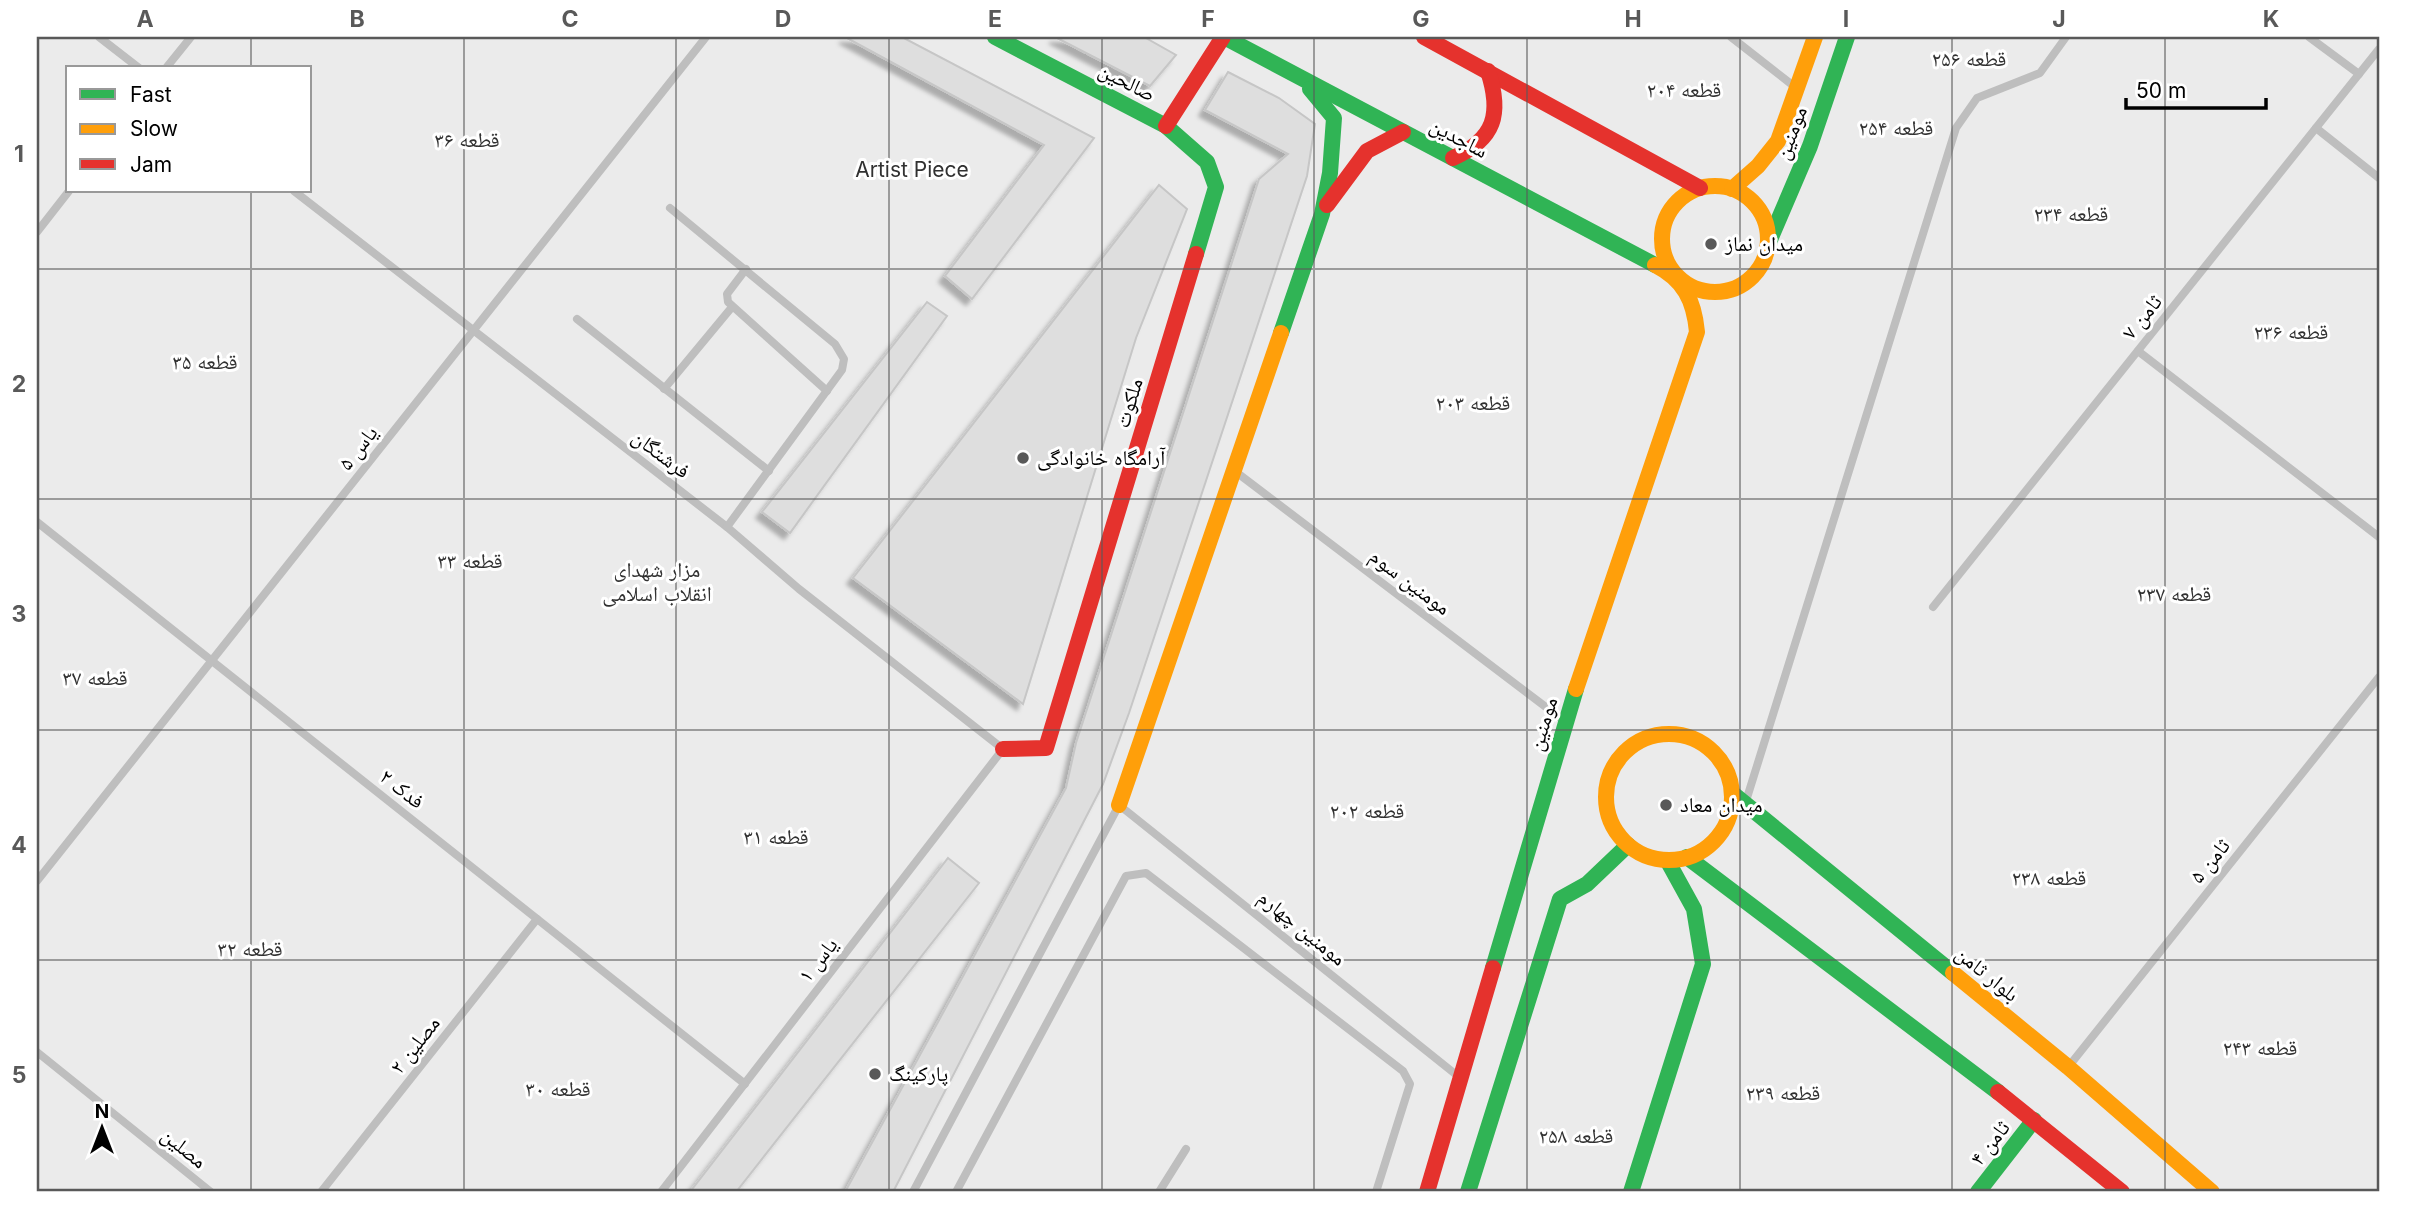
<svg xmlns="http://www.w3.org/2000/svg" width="2416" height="1229" font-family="Inter,'Noto Naskh Arabic',sans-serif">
<defs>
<filter id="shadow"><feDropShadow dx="-6" dy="6" stdDeviation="2" flood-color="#0004"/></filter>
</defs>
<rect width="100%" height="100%" fill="#fff"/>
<!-- green -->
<path fill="#ebebeb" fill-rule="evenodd" d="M37 37H2379V1192H37ZM68 68H310V191H68Z"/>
<!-- building -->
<g fill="#dedede" stroke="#c6c6c6" stroke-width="2" filter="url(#shadow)">
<polygon points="845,37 902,37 1094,138 972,299 945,276 1044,145"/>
<polygon points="1055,37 1144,37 1176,55 1150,86"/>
<polygon points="1228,72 1279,98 1315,124 1307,176 1129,713 1103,784 893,1192 845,1192 1066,788 1076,743 1259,179 1288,154 1205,110"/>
<polygon points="1159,185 1187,209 1136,338 1023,704 853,578"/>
<polygon points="927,302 947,316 790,533 762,512"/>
<polygon points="948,858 979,883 736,1192 690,1192"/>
</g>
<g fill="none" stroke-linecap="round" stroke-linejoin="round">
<!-- lane -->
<g stroke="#bebebe" stroke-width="8">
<polyline points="99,37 139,68"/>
<polyline points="1731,37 1795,87"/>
<polyline points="2309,37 2359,74"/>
<polyline points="166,68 191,37"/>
<polyline points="2316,128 2379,178"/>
<polyline points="294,191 727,527 799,589 1003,749 661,1192"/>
<polyline points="670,208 835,344 844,359 842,370 727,527"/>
<polyline points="37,232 69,191"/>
<polyline points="746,269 727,294 728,302 827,391"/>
<polyline points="577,319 769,471"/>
<polyline points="2138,351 2379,537"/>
<polyline points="664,389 732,307"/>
<polyline points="1236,472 1563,720"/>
<polyline points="37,522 745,1084"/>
<polyline points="1933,607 2379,49"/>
<polyline points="1746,801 1956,128 1977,98 2040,73 2066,37"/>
<polyline points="37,881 706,37"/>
<polyline points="37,1052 211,1192"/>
<polyline points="2069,1066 2379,677"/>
<polyline points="321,1192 537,919"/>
<polyline points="913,1192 1119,805 1459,1077"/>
<polyline points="956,1192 1126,876 1146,873 1403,1071 1410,1084 1376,1192"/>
<polyline points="1159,1192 1186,1149"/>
</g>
<!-- fast -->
<g stroke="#30b455" stroke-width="16">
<polyline points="995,37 1166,126 1207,162 1216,187 1196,254"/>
<polyline points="1224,37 1655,265"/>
<polyline points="1769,242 1810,146 1847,37"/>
<polyline points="1281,333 1322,214 1330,173 1334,118 1310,89"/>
<polyline points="1732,793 1953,973"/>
<polyline points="1687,857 1998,1092"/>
<polyline points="1493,968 1576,689"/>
<polyline points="1468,1192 1560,899 1587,884 1628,845"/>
<polyline points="1631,1192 1703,964 1694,909 1667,860"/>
<polyline points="1978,1192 2034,1120"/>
</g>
<!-- slow -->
<g stroke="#ff9f0a" stroke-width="16">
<circle cx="1715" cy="239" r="53"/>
<polyline points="1732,189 1758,166 1778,141 1815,37"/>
<path d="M1576 689 1697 332C1694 300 1684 280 1655 265"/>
<circle cx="1669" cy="797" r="63"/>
<polyline points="1119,805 1281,333"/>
<polyline points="1953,973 2068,1067 2212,1192"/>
</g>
<!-- jam -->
<g stroke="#e5322d" stroke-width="16">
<polyline points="1424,37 1700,188"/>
<polyline points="1166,126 1223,37"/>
<path d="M1453 158C1495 139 1502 114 1488 71"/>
<polyline points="1327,205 1367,151 1403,132"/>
<polyline points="1003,749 1046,748 1196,254"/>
<polyline points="1998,1092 2122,1192"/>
<polyline points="1427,1192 1493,968"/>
</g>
</g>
<!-- grid -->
<path fill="none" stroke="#595959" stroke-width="2" stroke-opacity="0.55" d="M251 37V68M464 37V1192M676 37V1192M889 37V1192M1102 37V1192M1314 37V1192M1527 37V1192M1740 37V1192M1952 37V1192M2165 37V1192M251 191V1192M37 269H2379M37 499H2379M37 730H2379M37 960H2379"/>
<!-- markers -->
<g fill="#595959" stroke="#fff" stroke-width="2.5">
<circle cx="1711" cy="244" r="7"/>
<circle cx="1023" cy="458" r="7"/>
<circle cx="1666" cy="805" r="7"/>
<circle cx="875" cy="1074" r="7"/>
</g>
<g text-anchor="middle" stroke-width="6" stroke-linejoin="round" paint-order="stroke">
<!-- park labels -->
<g font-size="21" fill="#313131" stroke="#fff">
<text x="1969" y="66">قطعه ۲۵۶</text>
<text x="1684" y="97">قطعه ۲۰۴</text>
<text x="1896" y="135">قطعه ۲۵۴</text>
<text x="467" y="147">قطعه ۳۶</text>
<text x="912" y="177">Artist Piece</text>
<text x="2071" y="221">قطعه ۲۳۴</text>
<text x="2291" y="339">قطعه ۲۳۶</text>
<text x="205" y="369">قطعه ۳۵</text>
<text x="1473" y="410">قطعه ۲۰۳</text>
<text x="470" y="568">قطعه ۳۳</text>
<text x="657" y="577">مزار شهدای<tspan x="657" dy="24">انقلاب اسلامی</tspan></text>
<text x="2174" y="601">قطعه ۲۳۷</text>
<text x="95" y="685">قطعه ۳۷</text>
<text x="1367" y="818">قطعه ۲۰۲</text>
<text x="776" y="844">قطعه ۳۱</text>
<text x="2049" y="885">قطعه ۲۳۸</text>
<text x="250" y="956">قطعه ۳۲</text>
<text x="2260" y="1055">قطعه ۲۴۳</text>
<text x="558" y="1096">قطعه ۳۰</text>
<text x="1783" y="1100">قطعه ۲۳۹</text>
<text x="1576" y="1143">قطعه ۲۵۸</text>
</g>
<!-- street labels -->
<g font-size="21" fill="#000" stroke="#fff">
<text transform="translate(1127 82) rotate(27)" y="7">صالحین</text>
<text transform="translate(1791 133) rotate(-69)" y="7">مومنین</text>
<text transform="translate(1459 138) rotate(28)" y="7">ساجدین</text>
<text transform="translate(2142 317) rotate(-51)" y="7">ثامن ۷</text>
<text transform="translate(1129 403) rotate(-73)" y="7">ملکوت</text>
<text transform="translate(358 448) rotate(-52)" y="7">یاس ۵</text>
<text transform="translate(661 454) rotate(37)" y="7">فرشتگان</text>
<text transform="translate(1410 582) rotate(37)" y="7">مومنین سوم</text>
<text transform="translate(1543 724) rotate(-73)" y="7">مومنین</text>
<text transform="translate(402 789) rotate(38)" y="7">فدک ۲</text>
<text transform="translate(2210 861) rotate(-51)" y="7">ثامن ۵</text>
<text transform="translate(1302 928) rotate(39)" y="7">مومنین چهارم</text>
<text transform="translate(818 960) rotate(-52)" y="7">یاس ۱</text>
<text transform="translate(1987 974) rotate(39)" y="7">بلوار ثامن</text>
<text transform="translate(415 1045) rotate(-52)" y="7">مصلین ۲</text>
<text transform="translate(1990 1143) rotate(-52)" y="7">ثامن ۴</text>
<text transform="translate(184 1148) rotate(39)" y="7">مصلین</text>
</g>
<!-- poi labels -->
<g font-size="21" fill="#000" stroke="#fff" text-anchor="start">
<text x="1725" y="251">میدان نماز</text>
<text x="1037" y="465">آرامگاه خانوادگی</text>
<text x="1680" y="812">میدان معاد</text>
<text x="889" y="1081">پارکینگ</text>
</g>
</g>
<!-- border -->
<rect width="2416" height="1229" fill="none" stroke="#ffffff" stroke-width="77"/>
<!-- legend -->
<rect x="66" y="66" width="245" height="126" fill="#ffffff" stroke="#999999" stroke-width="2"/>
<rect x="80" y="89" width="35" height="10" fill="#30b455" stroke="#999999" stroke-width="2"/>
<text x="130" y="102" font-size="21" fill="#000000">Fast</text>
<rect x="80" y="124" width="35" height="10" fill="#ff9f0a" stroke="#999999" stroke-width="2"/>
<text x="130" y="136" font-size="21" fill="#000000">Slow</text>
<rect x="80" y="159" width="35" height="10" fill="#e5322d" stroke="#999999" stroke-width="2"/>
<text x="130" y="172" font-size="21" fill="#000000">Jam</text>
<!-- north arrow -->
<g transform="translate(102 1128)" stroke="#ffffff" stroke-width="5" paint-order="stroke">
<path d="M0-5L12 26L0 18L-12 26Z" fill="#000000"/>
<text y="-10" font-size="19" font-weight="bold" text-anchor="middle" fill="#000000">N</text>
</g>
<!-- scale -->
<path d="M2126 98v10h140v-10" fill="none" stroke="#000000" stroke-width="3.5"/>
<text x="2136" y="98" font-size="21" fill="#000000" stroke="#ffffff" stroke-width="5" paint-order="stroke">50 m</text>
<rect x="38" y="38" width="2340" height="1152" fill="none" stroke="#595959" stroke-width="2.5"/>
<g font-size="23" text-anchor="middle" font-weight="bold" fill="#595959">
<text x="145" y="27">A</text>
<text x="357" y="27">B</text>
<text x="570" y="27">C</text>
<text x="783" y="27">D</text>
<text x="995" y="27">E</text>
<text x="1208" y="27">F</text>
<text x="1421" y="27">G</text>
<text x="1633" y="27">H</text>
<text x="1846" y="27">I</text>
<text x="2059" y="27">J</text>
<text x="2271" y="27">K</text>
<text x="19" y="162">1</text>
<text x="19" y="392">2</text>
<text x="19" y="622">3</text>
<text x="19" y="853">4</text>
<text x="19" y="1083">5</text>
</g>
</svg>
